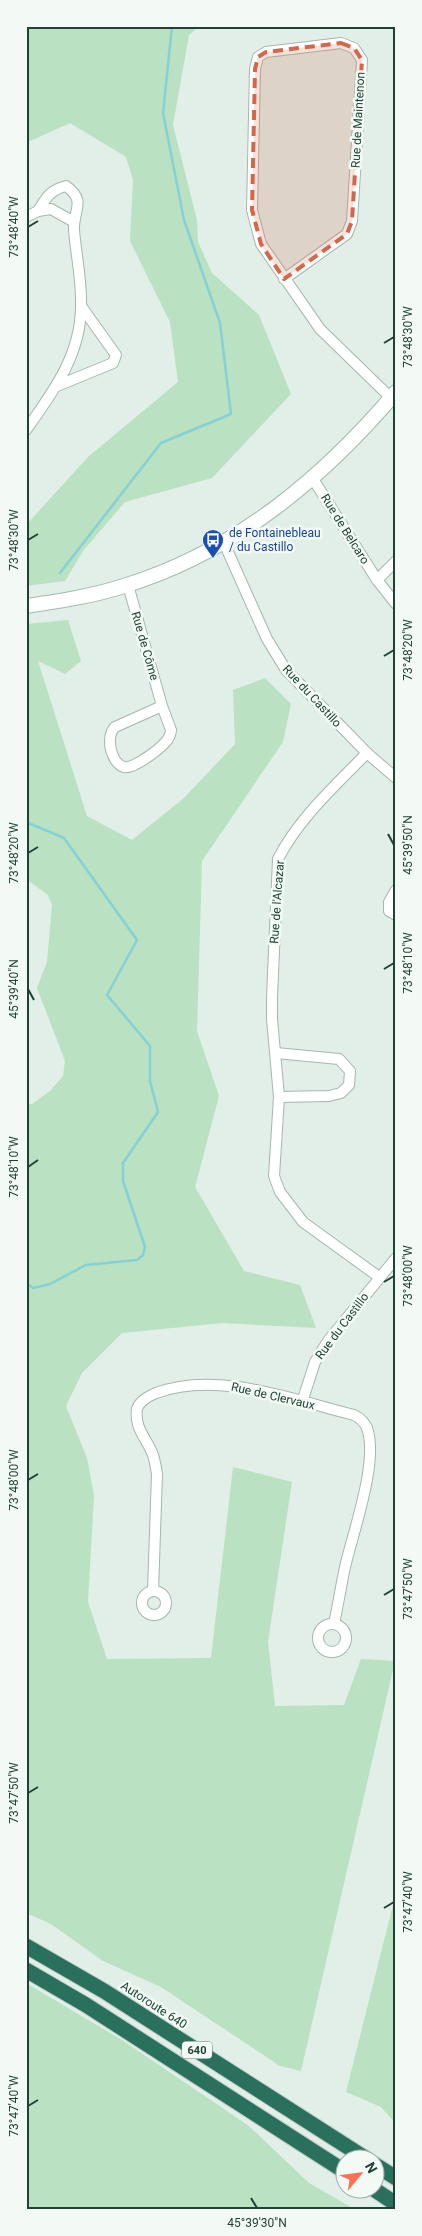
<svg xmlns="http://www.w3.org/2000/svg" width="422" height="2236" font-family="Roboto,sans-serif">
<rect width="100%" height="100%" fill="#e2eee8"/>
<!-- green -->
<g fill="#b9e1c2">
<polygon points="26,26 199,26 189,35 173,125 197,220 198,242 212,273 259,315 291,394 212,478 125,502 83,551 65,581 26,586 27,524 88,457 178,382 170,322 130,241 133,180 126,157 70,123 26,143"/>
<polygon points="68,620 81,661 65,674 38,661 87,816 132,840 184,798 235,744 233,690 265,678 291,704 283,742 202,861 197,1031 219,1096 195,1187 244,1271 300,1285 316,1328 222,1323 122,1333 82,1373 66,1406 87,1458 94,1496 88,1602 107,1659 211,1658 233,1467 292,1482 268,1642 275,1706 344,1705 361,1659 395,1661 301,2071 280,2066 161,1987 103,1961 51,1924 26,1913 26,1104 32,1104 50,1091 63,1076 65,1061 37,988 47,962 52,905 48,895 26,879 26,624"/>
<polygon points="396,1893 396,2124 381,2107 346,2092"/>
<polygon points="26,1983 122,2040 249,2126 309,2183 356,2210 26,2210"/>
</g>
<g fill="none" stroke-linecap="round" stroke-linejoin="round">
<!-- stream -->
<g stroke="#86d0d7" stroke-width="2.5">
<polyline points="60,573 161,443 231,414 220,323 184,220 163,113 172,26"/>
<polyline points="26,623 28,621"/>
<polyline points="26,822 64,838 137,940 107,995 150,1046 150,1081 158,1112 123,1163 123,1181 145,1247 143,1255 137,1260 86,1265 50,1284 33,1288 26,1283"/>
</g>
<!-- street casing -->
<g stroke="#a4b7af" stroke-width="12">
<g id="street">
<polyline points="26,217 38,211 51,209 74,222"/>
<polyline points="284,279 347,234 352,221 362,60 354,48 341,43 266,52 258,57 255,69 252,210 261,244 320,329 391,398"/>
<polyline points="57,386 113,363 116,355 81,306"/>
<path d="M26 430C53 392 81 355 81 306 82 281 76 255 74 230 73 210 87 201 66 186 50 190 46 198 38 211"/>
<polyline points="313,479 377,580 396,604"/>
<polyline points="224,543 267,639 286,670 367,753 396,778"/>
<polyline points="377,580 396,561"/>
<path d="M128 585 162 706 171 730C171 731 170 736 169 737 165 746 133 770 124 767 111 763 105 737 115 727L162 706"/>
<path d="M367 753C335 786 299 818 278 859L272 997V1019L279 1097 274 1176 280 1192 303 1222 379 1277"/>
<polyline points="396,890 389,902 389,911 396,915"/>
<polyline points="276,1053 339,1059 350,1071 349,1085 341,1093 329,1096 279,1097"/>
<polyline points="302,1402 315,1362 328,1341 396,1258"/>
<circle cx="154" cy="1603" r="12"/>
<path d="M153 1591 157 1474C156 1468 155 1461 153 1455 147 1439 134 1428 137 1409 139 1401 149 1396 156 1393 217 1370 293 1400 354 1415 360 1418 364 1421 367 1428 379 1461 353 1532 345 1567 341 1586 338 1605 334 1624"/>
<circle cx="332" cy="1638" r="14"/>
</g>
</g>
<!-- secondary casing -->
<g stroke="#a0bbaf" stroke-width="16">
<path id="secondary" d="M26 606C60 601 94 596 127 585 236 551 323 478 396 392"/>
</g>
<!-- highway casing -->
<g stroke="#c1cac7" stroke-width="17">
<g id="highway">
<polyline points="26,1946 104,1991 365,2158"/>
<polyline points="26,1970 86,2005 344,2171"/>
<polyline points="374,2164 396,2178"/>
<polyline points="372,2188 396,2204"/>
</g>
</g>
<!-- street -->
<use href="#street" stroke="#fff" stroke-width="10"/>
<!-- secondary -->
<use href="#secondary" stroke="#fff" stroke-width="14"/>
<!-- highway -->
<use href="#highway" stroke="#29705d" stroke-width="15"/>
</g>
<!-- marked area -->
<path fill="#d2674b" fill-opacity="0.2" stroke="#d2674b" stroke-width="4" stroke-dasharray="10 6" stroke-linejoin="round" d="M341 43 354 48 362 60 352 221 347 234 284 279 261 244 252 210 255 69 258 57 266 52Z"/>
<!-- ticks -->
<path fill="none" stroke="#204136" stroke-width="2" d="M28 227 38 221M384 343 394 337M28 540 38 534M384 656 394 650M388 834 394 845M28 853 38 847M384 969 394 963M28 989 34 1000M28 1167 38 1160M384 1282 394 1276M28 1480 38 1474M384 1595 394 1589M28 1793 38 1787M384 1908 394 1902M28 2106 38 2100M251 2198 257 2208"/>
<!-- icons -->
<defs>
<g id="bus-pin" transform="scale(1.125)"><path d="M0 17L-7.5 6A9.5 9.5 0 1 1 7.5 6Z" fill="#1a4fb4" stroke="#f3faf6"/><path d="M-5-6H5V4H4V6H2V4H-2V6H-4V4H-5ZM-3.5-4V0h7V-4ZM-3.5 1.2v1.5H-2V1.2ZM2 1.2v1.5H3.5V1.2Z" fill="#fff"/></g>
</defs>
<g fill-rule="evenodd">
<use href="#bus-pin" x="213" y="540"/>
</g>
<g text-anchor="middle" stroke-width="5" stroke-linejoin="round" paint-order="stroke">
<!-- shield labels -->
<rect fill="#f3faf6" stroke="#5f7870" stroke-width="1" x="182" y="2041.5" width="30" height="17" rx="4"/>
<g font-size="11" font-weight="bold" fill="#204136">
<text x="197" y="2054">640</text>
</g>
<!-- street labels -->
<g font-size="12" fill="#204136" stroke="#f3faf6">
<text transform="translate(358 120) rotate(-87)" y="4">Rue de Maintenon</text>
<text transform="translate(345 529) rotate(58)" y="4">Rue de Belcaro</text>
<text transform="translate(145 646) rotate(74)" y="4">Rue de Côme</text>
<text transform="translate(312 696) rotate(47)" y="4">Rue du Castillo</text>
<text transform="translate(277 902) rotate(-86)" y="4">Rue de l'Alcazar</text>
<text transform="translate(342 1326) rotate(-53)" y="4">Rue du Castillo</text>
<text transform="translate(273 1396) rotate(13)" y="4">Rue de Clervaux</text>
<text transform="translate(154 2005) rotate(33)" y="4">Autoroute 640</text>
</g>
<!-- transit labels -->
<g font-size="12" fill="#164399" stroke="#f3faf6" text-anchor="start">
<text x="229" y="537">de Fontainebleau<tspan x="229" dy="14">/ du Castillo</tspan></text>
</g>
</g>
<!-- border -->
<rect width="422" height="2236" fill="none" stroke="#f3faf6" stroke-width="55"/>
<!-- north arrow -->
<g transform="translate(360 2174) rotate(61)"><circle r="24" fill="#f3faf6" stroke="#9fb0a9"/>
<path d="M0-4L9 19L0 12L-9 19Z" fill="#fe7150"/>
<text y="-8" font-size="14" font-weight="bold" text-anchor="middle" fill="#204136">N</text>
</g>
<rect x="28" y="28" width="366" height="2180" fill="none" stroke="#204136" stroke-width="2"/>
<g font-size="12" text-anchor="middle" fill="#204136">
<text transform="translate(14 227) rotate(-90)" y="4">73°48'40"W</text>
<text transform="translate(408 337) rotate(-90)" y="4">73°48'30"W</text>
<text transform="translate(14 540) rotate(-90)" y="4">73°48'30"W</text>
<text transform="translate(408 650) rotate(-90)" y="4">73°48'20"W</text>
<text transform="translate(408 845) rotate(-90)" y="4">45°39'50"N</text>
<text transform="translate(14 853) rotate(-90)" y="4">73°48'20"W</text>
<text transform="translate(408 963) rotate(-90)" y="4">73°48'10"W</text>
<text transform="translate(14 989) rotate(-90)" y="4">45°39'40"N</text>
<text transform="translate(14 1167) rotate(-90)" y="4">73°48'10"W</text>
<text transform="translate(408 1276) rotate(-90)" y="4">73°48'00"W</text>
<text transform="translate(14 1480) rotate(-90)" y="4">73°48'00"W</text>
<text transform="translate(408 1589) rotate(-90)" y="4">73°47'50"W</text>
<text transform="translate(14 1793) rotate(-90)" y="4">73°47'50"W</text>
<text transform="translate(408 1902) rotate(-90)" y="4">73°47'40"W</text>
<text transform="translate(14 2106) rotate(-90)" y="4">73°47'40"W</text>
<text x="257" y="2227">45°39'30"N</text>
</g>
</svg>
